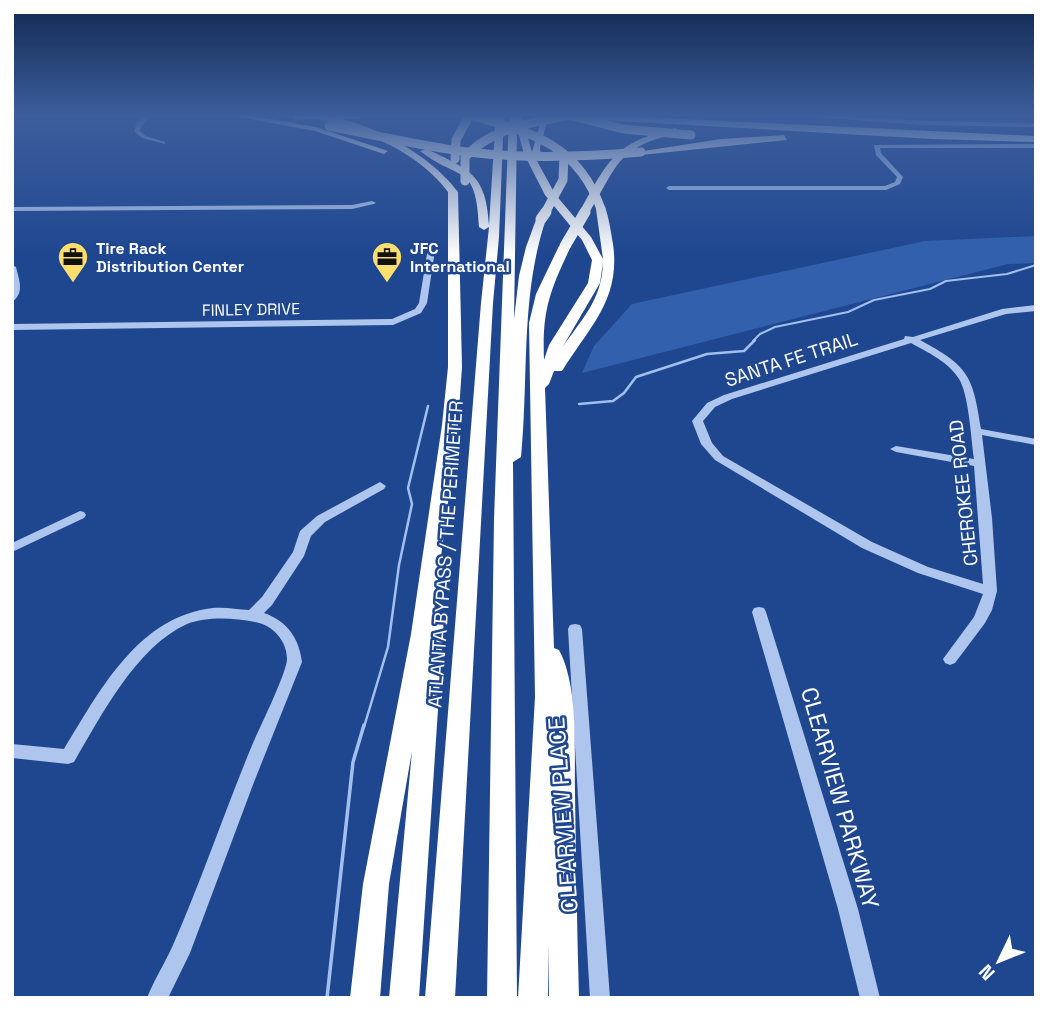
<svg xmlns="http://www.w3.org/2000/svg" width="1048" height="1010" font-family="'Space Grotesk',sans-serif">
<rect width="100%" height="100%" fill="#1f4790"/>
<!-- green -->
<polygon fill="#3260ad" points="1036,236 1036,263 1008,264 582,373 594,346 632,304 925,241"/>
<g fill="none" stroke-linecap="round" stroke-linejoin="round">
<!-- stream-far2 -->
<polyline stroke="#a2bfef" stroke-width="2" points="753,341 760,334 775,327 848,312 874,300 930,289 946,281 1007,274 1036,265"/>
<!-- stream-far1 -->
<g stroke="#a2bfef" stroke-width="2.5">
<polyline points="579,404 613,401 624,393 636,377 707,354 744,351 755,340"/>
<polyline points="364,727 388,647 399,565 412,504 408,488 428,406"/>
</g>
<!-- stream -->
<polyline stroke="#a2bfef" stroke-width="3.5" points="327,998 353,762 364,725"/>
<!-- minor -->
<g fill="#aec6ed" fill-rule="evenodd">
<polygon points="147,114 153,114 142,125 140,131 146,136 165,142 165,144 142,138 134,131 137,123"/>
<polygon points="772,114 804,114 922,121 1036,123 1036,127 922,125"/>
<polygon points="1036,144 1036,148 880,148 881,153 903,177 900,184 886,190 669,190 666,188 669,186 885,186 895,182 897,177 876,155 874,145"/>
<polygon points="372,201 376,203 374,204 352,209 12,211 12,207 352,205"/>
<polygon points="429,242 436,244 427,303 421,313 393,325 12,330 12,324 392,319 415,309 419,303"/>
<path d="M12 265 16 267C19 280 25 293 12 302Z"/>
<path d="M1036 305V311L1006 314 920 340C968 366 973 375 981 429L1036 439V445L982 435 992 518 997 591 992 610 985 623 955 663 950 665 945 663 943 659 974 617 983 594 918 573 862 548 715 460 701 444 692 421 707 403 724 395 904 339 905 336 913 337 1002 309ZM911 343C927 352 949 362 959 379 969 395 971 439 974 459L896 446 890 449 896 452 974 466 983 584 928 567 872 542 723 456 712 443 703 421 715 407 732 399Z"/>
<path d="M380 482 386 486 384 489 325 522 311 536 304 556 272 605 264 613C287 621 299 638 302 662L254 782 190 953 168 998H147C154 980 165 963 173 945 202 879 225 810 253 743 260 727 287 672 287 659 287 641 273 625 255 622 234 618 208 616 187 624 136 647 101 716 74 762L68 764 12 758V744L64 749C98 694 135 621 206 609 220 606 235 609 249 610L262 597 293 552 300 531 317 516Z"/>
<polygon points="80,511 84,512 86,515 84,518 12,552 12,543"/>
<polygon points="759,607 764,608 766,612 858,909 880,998 860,998 838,909 752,612 754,608"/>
<polygon points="575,624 580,625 582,629 610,998 590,998 568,629 570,625"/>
</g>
<!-- highway -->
<g fill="#fff" fill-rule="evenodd">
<polygon points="223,114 242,114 316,127 388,151 384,154 315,131"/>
<path d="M306 114C357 114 428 151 458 192L462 367 458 425 434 611 441 613 444 618 419 998H389L412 751 389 884 380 998H350L363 884 411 634 442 425 448 367V192C423 158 382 139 343 125 331 121 317 120 306 114Z"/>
<path d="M496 114H504L499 237 493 303 455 998H425L481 303 489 227 484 230 479 227C476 162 460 182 420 151L427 149C470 170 486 174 489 225Z"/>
<path d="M509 114 522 117 532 152 542 117 530 114H580L1036 136V142L933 139 548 117 540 148 541 158 537 161 555 194 591 237 603 259 596 209 605 207C609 218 611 232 613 244 621 300 589 327 562 371H554L549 384 545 388 554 648 559 650C579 687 574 752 575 793 576 862 577 930 579 998H549V944L548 998H518L535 697 529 323 536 294 559 246 569 244 571 246C550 291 542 309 544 360L549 345 588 283 592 260 582 240 545 195 524 154 517 128 514 319 519 276 526 247 537 217 546 219C520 296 529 377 521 457L513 462 517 998H487L494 519ZM603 263C602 300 581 320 562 348L600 283Z"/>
<path d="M676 128 679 133C617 147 619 163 589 213H581L580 211C609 159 615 142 676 128Z"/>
<polygon points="784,135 787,140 641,155 637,152 721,139"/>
</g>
<!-- highway-bridge-far1 -->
<g stroke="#fff" stroke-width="9">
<path d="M467 114C529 132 577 142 601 209"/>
<polyline points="565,114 623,129 691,135"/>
<polyline points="296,115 358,114"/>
<path d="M329 126C375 135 421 146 468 152 525 159 583 157 641 152"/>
<polyline points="455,159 456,140 470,114"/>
<path d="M465 181V157C492 127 536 122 574 114"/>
<polyline points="545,213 563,180 564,154"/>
<polyline points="584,213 585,211"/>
</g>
<!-- highway-bridge -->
<g stroke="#fff" stroke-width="11">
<polyline points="541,219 546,212"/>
<polyline points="565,246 585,212"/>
</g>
</g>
<!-- sky -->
<linearGradient id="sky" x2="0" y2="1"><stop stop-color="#11274f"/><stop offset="0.45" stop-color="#3c5e9c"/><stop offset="1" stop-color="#3c5e9c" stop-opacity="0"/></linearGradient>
<rect width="1048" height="256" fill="url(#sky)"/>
<!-- icons -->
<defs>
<g id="office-pin" transform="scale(1.575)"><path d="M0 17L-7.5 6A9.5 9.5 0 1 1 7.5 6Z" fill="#fbde6e" stroke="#1f4790"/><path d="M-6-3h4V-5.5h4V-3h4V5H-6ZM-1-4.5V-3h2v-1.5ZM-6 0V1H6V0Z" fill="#111"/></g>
</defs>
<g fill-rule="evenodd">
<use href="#office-pin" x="73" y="257"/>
<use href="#office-pin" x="387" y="257"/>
</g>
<g text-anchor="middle" stroke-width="5" stroke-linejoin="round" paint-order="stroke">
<!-- far-poi labels -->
<g font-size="16" font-weight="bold" fill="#fff" stroke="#1f4790" text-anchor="start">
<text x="96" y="254">Tire Rack<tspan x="96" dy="18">Distribution Center</tspan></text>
<text x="410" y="254">JFC<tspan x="410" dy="18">International</tspan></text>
</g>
<!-- far-street labels -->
<g font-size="16" fill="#fff" stroke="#1f4790">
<text transform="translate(251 309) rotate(-1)" y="6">FINLEY DRIVE</text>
</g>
<!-- street labels -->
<g font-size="19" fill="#fff" stroke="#1f4790">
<text transform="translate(791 359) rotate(-18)" y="7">SANTA FE TRAIL</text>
<text transform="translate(963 493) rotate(-96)" y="7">CHEROKEE ROAD</text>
<text transform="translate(445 554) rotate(-86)" y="7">ATLANTA BYPASS / THE PERIMETER</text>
</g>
<!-- near-street labels -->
<g font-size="23" fill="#fff" stroke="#1f4790">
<text transform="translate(840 798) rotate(74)" y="8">CLEARVIEW PARKWAY</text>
<text transform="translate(563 815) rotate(-94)" y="8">CLEARVIEW PLACE</text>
</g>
</g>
<!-- border -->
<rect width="1048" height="1010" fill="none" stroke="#ffffff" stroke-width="28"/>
<!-- north arrow -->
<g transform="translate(999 961) rotate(227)" stroke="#1f4790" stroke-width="5" paint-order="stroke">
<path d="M0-5L12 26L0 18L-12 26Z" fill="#ffffff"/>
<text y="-10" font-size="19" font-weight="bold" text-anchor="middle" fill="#ffffff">N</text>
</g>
</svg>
